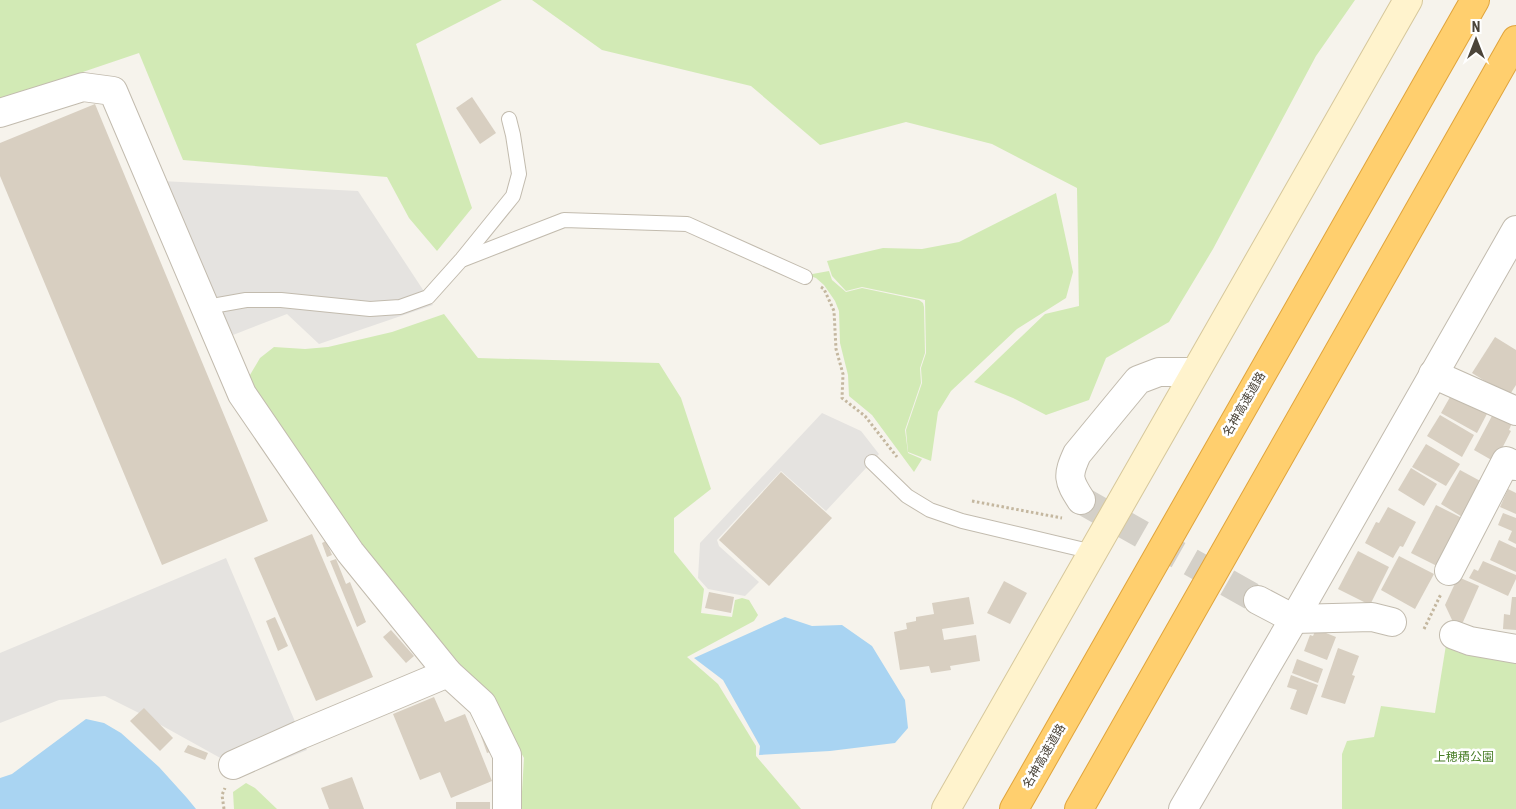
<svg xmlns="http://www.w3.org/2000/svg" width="1516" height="809" font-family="'Roboto Condensed','Noto Sans JP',sans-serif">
<rect width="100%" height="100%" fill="#f6f3ec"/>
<!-- green -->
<g fill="#d2eab5">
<polygon points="0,0 502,0 416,44 472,208 437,251 409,218 387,177 183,160 139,53 0,100"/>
<polygon points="532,0 1355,0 1316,56 1213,249 1169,322 1106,358 1089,400 1046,415 1013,398 974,382 1045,314 1079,306 1077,188 992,144 906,122 820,145 751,86 602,50"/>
<polygon points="1056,193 1073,272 1066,298 1017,329 951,391 938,412 931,461 908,452 906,430 922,383 921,368 926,353 925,300 862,287 846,291 832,276 827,261 883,248 922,249 959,242"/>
<polygon points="829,271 832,280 846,292 862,288 919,300 923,303 924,307 925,353 920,368 921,383 905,430 908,453 922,459 914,472 872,415 849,396 848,375 840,343 839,311 835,301 824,285 816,278 807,275"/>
<polygon points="444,314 478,358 659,363 681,398 711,489 674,518 674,552 704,589 701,613 732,617 735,600 742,598 749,600 758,615 754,621 687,657 718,684 756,746 756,756 801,809 521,809 524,758 492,701 361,549 247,380 260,358 274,347 305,349 328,347 392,332"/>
<polygon points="1446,645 1457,652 1489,659 1516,662 1516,809 1342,809 1342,754 1347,741 1374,737 1381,706 1435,713"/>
<polygon points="246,783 255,788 277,809 234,809 233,792"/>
</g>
<!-- parking -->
<g fill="#e5e3e0">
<polygon points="161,181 358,191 433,305 319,344 287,314 233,335"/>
<polygon points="822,413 861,431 879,454 826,511 781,471 717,540 719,546 759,582 745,596 708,589 698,578 700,543"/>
<polygon points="226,558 307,750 239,778 233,765 141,714 105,696 59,700 0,723 0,653"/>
</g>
<!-- water -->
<g fill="#a9d4f2">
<polygon points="785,617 812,626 842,625 872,646 905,700 908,728 895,743 830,751 759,755 760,746 723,680 694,658"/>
<polygon points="86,719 104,723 121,733 159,767 187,798 196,809 0,809 0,778 12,774"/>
</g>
<!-- building -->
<g fill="#d8cfc1">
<polygon points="472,97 496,133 480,144 456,108"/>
<polygon points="95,104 268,521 162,565 0,176 0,143"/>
<polygon points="1495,337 1516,350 1516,385 1509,396 1472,373"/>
<polygon points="1454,390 1489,410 1477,433 1441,413"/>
<polygon points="1493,414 1512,423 1509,430 1511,431 1495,462 1474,450"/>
<polygon points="1440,415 1474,435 1462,457 1427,436"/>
<polygon points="1426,444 1460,464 1446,486 1412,467"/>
<polygon points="1411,468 1437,484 1424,506 1398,490"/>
<polygon points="1460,470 1484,483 1464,518 1441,504"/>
<polygon points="781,472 832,518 769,586 719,540"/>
<polygon points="1508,489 1516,493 1516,514 1500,507"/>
<polygon points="1436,505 1462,518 1437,566 1411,553"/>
<polygon points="1388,507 1416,522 1403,547 1400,546 1393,558 1365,543 1376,522 1379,523"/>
<polygon points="1503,513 1516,518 1516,544 1508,540 1512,531 1498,525"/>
<polygon points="312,534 373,677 316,701 254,558"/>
<polygon points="1499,540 1516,548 1516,572 1490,560"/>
<polygon points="326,541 332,555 327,557 322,543"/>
<polygon points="1358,551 1389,567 1370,605 1338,589"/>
<polygon points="1399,556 1434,574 1415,609 1381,590"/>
<polygon points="336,559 346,584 350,582 366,622 357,627 330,561"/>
<polygon points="1483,561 1516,575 1516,579 1508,596 1469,578 1474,569 1478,571"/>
<polygon points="1458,577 1479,586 1463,622 1453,622 1445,605"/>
<polygon points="1004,581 1027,593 1010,624 987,613"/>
<polygon points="709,592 734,597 731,613 705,608"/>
<polygon points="969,597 974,624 942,629 944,640 976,635 980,661 950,666 951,670 931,673 929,666 900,670 894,632 907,629 906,623 916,621 916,617 934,614 932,603"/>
<polygon points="1512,597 1516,597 1516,630 1503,629 1504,614 1510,615"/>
<polygon points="275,617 288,646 278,651 266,621"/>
<polygon points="1316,629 1336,637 1327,660 1304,651 1310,635 1313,636"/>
<polygon points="391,630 414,656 406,663 383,637"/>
<polygon points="1338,648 1359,656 1352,675 1355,676 1345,704 1321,697"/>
<polygon points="1297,659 1323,669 1318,683 1292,673"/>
<polygon points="1291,675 1318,685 1307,715 1290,709 1297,690 1287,687"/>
<polygon points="434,697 445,722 465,714 492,781 451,798 440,772 420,780 393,714"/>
<polygon points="144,708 173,738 160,751 130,721"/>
<polygon points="486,734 493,751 487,753 481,736"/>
<polygon points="188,745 208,753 205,760 184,752"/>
<polygon points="352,777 364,809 329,809 321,788"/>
<rect x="456" y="802" width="34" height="7"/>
</g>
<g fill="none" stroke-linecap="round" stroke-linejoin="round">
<!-- street-tunnel -->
<polyline stroke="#d4d0c8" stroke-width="28" stroke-dasharray="28 14" stroke-linecap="butt" points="1081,500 1258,600"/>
<!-- lane casing -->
<g stroke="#c2bbae" stroke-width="16">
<g id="lane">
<polyline points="464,259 564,220 687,224 805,277"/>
<polyline points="207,310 218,305 246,300 281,300 370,309 400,307 428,297 462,259 513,196 519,174 513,135 509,119"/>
<polyline points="872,462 907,496 930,510 962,521 1093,552"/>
</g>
</g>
<!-- street casing -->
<g stroke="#c2bbae" stroke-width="30">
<g id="street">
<polyline points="0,113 83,87 113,91 242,394 350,552 448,673 482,704 507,755 507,809"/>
<polyline points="1433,374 1516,411"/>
<path d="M1081 500C1068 480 1067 476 1077 454L1138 380 1159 372H1195"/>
<polyline points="1449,571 1506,461 1516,466"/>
<polyline points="1258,600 1294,619 1372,617 1392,622"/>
<polyline points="1454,635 1470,641 1516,649"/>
<polyline points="233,765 300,735 448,673"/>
<polyline points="1183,809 1294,619 1516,230"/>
</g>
</g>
<!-- secondary casing -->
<g stroke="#d6c79b" stroke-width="30">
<polyline id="secondary" points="946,809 1408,0"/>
</g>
<!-- highway casing -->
<g stroke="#e0a43c" stroke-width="30">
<g id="highway">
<polyline points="1014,809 1475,0"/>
<polyline points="1079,809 1516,40"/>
</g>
</g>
<!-- path -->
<g stroke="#c4b79f" stroke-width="3" stroke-dasharray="2.5 2.5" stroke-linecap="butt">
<polyline points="821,287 824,289 834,311 836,349 843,374 842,398 865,416 897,457"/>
<polyline points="972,501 1062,518"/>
<polyline points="1424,629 1441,594"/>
<polyline points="224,809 222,795 225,788"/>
</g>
<!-- lane -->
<use href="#lane" stroke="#fff" stroke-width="14"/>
<!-- street -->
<use href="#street" stroke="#fff" stroke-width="28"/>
<!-- secondary -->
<use href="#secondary" stroke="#fff3cd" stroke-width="28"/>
<!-- highway -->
<use href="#highway" stroke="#ffcf6e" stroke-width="28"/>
</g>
<g text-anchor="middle" stroke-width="5" stroke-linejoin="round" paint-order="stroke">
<!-- street labels -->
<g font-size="12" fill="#4b4439" stroke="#fff">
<text transform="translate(1244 404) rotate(-60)" y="4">名神高速道路</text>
<text transform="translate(1044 756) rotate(-60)" y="4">名神高速道路</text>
</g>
<!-- park labels -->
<g font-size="12" fill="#4a7f2a" stroke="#fff">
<text x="1464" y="761">上穂積公園</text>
</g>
</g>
<!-- north arrow -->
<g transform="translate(1476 40)" stroke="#ffffff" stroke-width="4" paint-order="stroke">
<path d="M0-4L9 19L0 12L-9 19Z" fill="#4b4439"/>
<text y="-8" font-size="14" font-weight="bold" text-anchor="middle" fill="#4b4439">N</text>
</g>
</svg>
